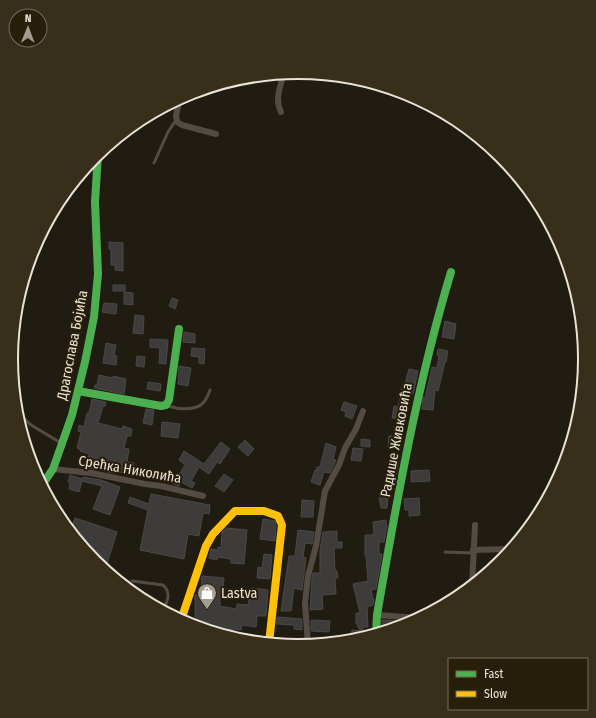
<svg xmlns="http://www.w3.org/2000/svg" width="596" height="718" font-family="'Fira Sans Condensed',sans-serif">
<rect width="100%" height="100%" fill="#211c11"/>
<!-- building -->
<g fill="#3e3c3a" stroke="#4a4949">
<polygon points="109,242 123,243 123,271 115,270 115,265 111,265 111,249 109,249"/>
<rect x="113" y="285" width="12" height="6"/>
<polygon points="124,292 133,293 133,305 124,304"/>
<polygon points="172,298 178,300 175,309 169,306"/>
<polygon points="104,303 117,304 116,314 102,312"/>
<polygon points="135,315 144,316 143,334 133,333"/>
<polygon points="445,321 456,324 454,339 442,337"/>
<polygon points="184,332 195,334 195,343 183,342"/>
<polygon points="150,339 168,340 166,364 159,363 160,348 150,347"/>
<polygon points="106,343 116,345 114,355 117,356 116,365 103,363"/>
<polygon points="192,348 205,349 204,364 199,363 199,357 191,356"/>
<polygon points="438,349 448,351 446,362 445,362 438,391 435,390 433,410 422,409 423,397 425,398 432,367 437,368 439,356 437,355"/>
<polygon points="137,356 145,357 144,367 136,366"/>
<polygon points="179,366 191,368 188,386 178,384"/>
<polygon points="409,369 418,371 413,394 411,394 410,399 405,398 403,419 392,418 394,406 398,407 403,384 405,384"/>
<polygon points="99,375 113,378 113,376 126,379 124,394 94,388 95,385 97,385"/>
<polygon points="148,382 161,384 160,391 147,389"/>
<polygon points="92,399 106,402 105,406 103,406 98,423 122,429 123,426 132,429 131,436 127,436 124,448 129,449 127,462 134,463 132,475 114,471 114,473 107,472 108,464 98,463 96,469 85,468 89,454 80,451 80,449 77,448 81,432 78,431 79,425 84,427 87,413 89,413"/>
<polygon points="344,402 357,406 352,419 345,416 346,412 341,410"/>
<polygon points="146,409 154,410 152,425 143,423"/>
<polygon points="162,422 180,424 178,438 161,436"/>
<polygon points="389,436 400,436 399,449 388,448"/>
<polygon points="361,439 370,440 370,447 361,446"/>
<polygon points="245,440 254,449 248,456 238,447"/>
<polygon points="221,442 230,449 220,464 217,462 209,474 199,467 191,481 195,483 192,488 181,482 179,486 173,484 185,465 179,460 184,451 204,464"/>
<polygon points="326,443 336,447 333,459 336,460 330,473 324,472 320,485 311,482 315,470 316,471 317,467 320,467"/>
<polygon points="353,448 363,449 361,461 351,460"/>
<polygon points="389,460 399,461 394,484 387,483"/>
<polygon points="429,470 430,481 411,482 411,471"/>
<polygon points="224,474 233,480 224,492 215,486"/>
<polygon points="70,475 82,479 83,477 101,480 120,487 110,515 93,509 102,486 82,481 79,492 69,489 70,483 68,482"/>
<polygon points="151,494 210,505 209,514 203,513 199,536 188,534 184,559 140,550 148,510 128,503 130,497 149,504"/>
<polygon points="379,498 388,498 387,508 381,508"/>
<polygon points="419,498 420,515 409,516 409,510 405,510 404,499"/>
<polygon points="302,500 314,501 313,517 301,517"/>
<polygon points="75,518 117,532 105,570 95,562 70,532"/>
<polygon points="263,519 275,521 276,526 275,541 260,539"/>
<polygon points="386,520 387,527 384,542 379,542 379,554 382,554 376,589 371,590 374,602 373,605 367,607 368,627 363,627 362,638 351,641 352,630 360,631 356,623 356,613 360,613 353,584 368,581 366,556 365,556 365,535 373,535 374,533 373,522"/>
<polygon points="226,528 247,530 244,564 231,563 231,559 218,557 217,560 209,558 211,549 218,550 218,547 221,548 222,532"/>
<polygon points="298,530 314,532 312,544 305,543 303,557 306,558 302,590 294,588 291,611 281,611 289,556 295,556"/>
<polygon points="337,531 337,542 342,542 342,548 334,548 335,571 337,571 338,578 335,578 336,594 322,595 323,609 310,610 312,577 313,573 320,573 320,550 323,532"/>
<polygon points="264,554 272,555 270,579 257,578 258,567 262,568"/>
<polygon points="202,576 224,578 223,590 220,590 220,606 236,609 237,604 248,605 251,588 268,590 266,616 257,616 256,627 242,625 241,630 232,629 231,635 220,634 195,626 195,595 201,594"/>
<polygon points="277,617 302,619 302,630 294,629 294,625 277,624"/>
<polygon points="311,620 330,621 329,632 311,631"/>
<polygon points="382,620 398,621 397,627 382,632"/>
</g>
<g fill="none" stroke-linecap="round" stroke-linejoin="round">
<!-- lane -->
<g stroke="#544c44" stroke-width="3">
<polyline points="154,163 168,132 176,120"/>
<path d="M168 406C177 409 194 411 202 404 206 401 208 395 210 390"/>
<polyline points="16,412 31,425 61,443"/>
<polyline points="445,552 473,553"/>
<path d="M132 581 163 585C172 593 167 602 163 611"/>
</g>
<!-- street -->
<g stroke="#544c44" stroke-width="6">
<polyline points="180,98 176,115 177,122 182,125 216,134"/>
<path d="M281 112C274 97 281 89 283 73"/>
<polyline points="577,422 577,401 581,396"/>
<polyline points="53,469 91,473 145,484 161,486 203,496"/>
<polyline points="473,550 511,549"/>
<polyline points="472,586 475,525"/>
<polyline points="377,615 420,618"/>
<polyline points="308,645 305,603 308,576 316,546 325,491 339,465 345,448 356,429 363,411"/>
</g>
<!-- fast -->
<g stroke="#4caf50" stroke-width="8">
<polyline points="78,391 161,406 166,405 169,400 179,329"/>
<polyline points="42,485 53,469 72,415 85,362 94,317 98,274 95,202 98,154"/>
<path d="M376 634 377 615C397 499 417 385 451 272"/>
</g>
<!-- slow -->
<polyline stroke="#ffc107" stroke-width="8" points="181,620 206,546 213,534 235,511 264,511 278,516 282,525 269,643"/>
</g>
<!-- icons -->
<defs>
<g id="shop-pin" transform="scale(1)"><path d="M0 17L-7.5 6A9.5 9.5 0 1 1 7.5 6Z" fill="#a39d91" stroke="#281f0a"/><path d="M-5-2.5h2.3a2.7 3.5 0 0 1 5.4 0H5L5.5 6h-11ZM-1.5-2.5h3a1.5 2.3 0 0 0-3 0Z" fill="#fff"/></g>
</defs>
<g fill-rule="evenodd">
<use href="#shop-pin" x="207" y="593"/>
</g>
<g text-anchor="middle" stroke-width="4" stroke-linejoin="round" paint-order="stroke">
<!-- street labels -->
<g font-size="14" fill="#e9e3d6" stroke="#281f0a">
<text transform="translate(72 345) rotate(-79)" y="5">Драгослава Бојића</text>
<text transform="translate(396 440) rotate(-79)" y="5">Радише Живковића</text>
<text transform="translate(130 469) rotate(10)" y="5">Срећка Николића</text>
</g>
<!-- poi labels -->
<g font-size="14" fill="#e9e3d6" stroke="#281f0a" text-anchor="start">
<text x="221" y="598">Lastva</text>
</g>
</g>
<!-- crop -->
<path d="M0 0H596V718H0ZM18 359a280 280 0 1 1 560 0a280 280 0 1 1-560 0Z" fill="#372f1a" fill-rule="evenodd"/>
<path fill="none" stroke="#e9e3d6" stroke-width="2" d="M18 359a280 280 0 1 1 560 0a280 280 0 1 1-560 0Z"/>
<!-- legend -->
<rect x="448" y="658" width="140" height="52" fill="#281f0a" stroke="#756d5c"/>
<rect x="456" y="671" width="20" height="6" fill="#4caf50" stroke="#756d5c"/>
<text x="484" y="678" font-size="12" fill="#e9e3d6">Fast</text>
<rect x="456" y="691" width="20" height="6" fill="#ffc107" stroke="#756d5c"/>
<text x="484" y="698" font-size="12" fill="#e9e3d6">Slow</text>
<!-- north arrow -->
<g transform="translate(28 28) rotate(1)"><circle r="19" fill="#281f0a" stroke="#756d5c"/>
<path d="M0-3L7 15L0 10L-7 15Z" fill="#a39d91"/>
<text y="-6" font-size="11" font-weight="bold" text-anchor="middle" fill="#e9e3d6">N</text>
</g>
</svg>
